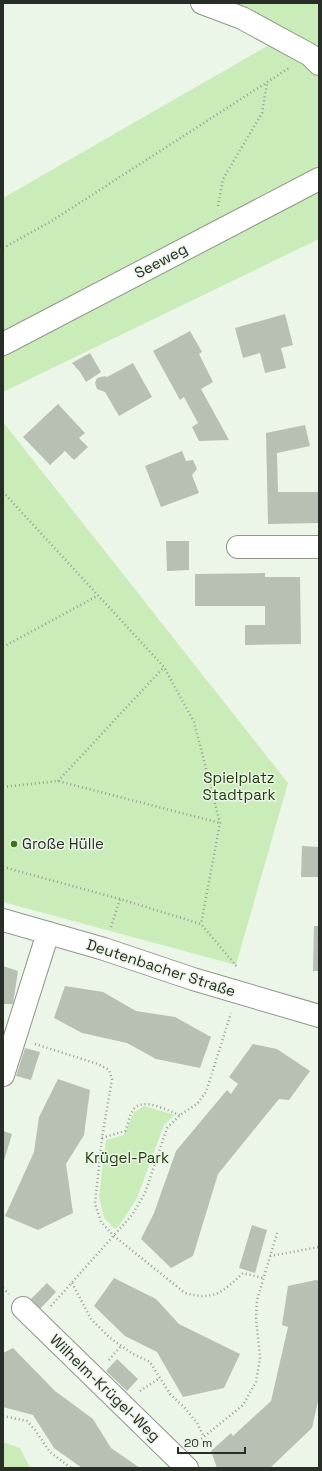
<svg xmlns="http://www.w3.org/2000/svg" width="322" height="1471" font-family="'Space Grotesk',sans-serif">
<rect width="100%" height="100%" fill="#ecf6e8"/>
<!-- green -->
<g fill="#c9ecb9">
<polygon points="215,3 319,3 319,239 3,392 3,198 281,38"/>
<polygon points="3,422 288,783 236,965 3,902"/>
<polygon points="144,1106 175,1115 164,1125 137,1198 119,1226 115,1229 104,1218 99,1196 106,1140 124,1135 134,1112"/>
<polygon points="3,1442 20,1448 30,1468 3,1468"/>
</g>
<!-- building -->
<g fill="#b7c0b3">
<polygon points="285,314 293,345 281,348 286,368 265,373 260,353 243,358 235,328"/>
<polygon points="190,331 202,352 199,354 213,382 201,389 229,440 199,441 192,427 198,423 184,397 180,400 153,351"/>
<polygon points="90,353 101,372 86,382 80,372 72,363"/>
<polygon points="133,363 152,397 119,416 105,392 97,389 95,383 97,378 105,376 107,377"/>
<polygon points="58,404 85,433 79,438 88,447 74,460 65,451 50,465 23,437"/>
<polygon points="305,425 310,446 277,453 278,492 319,492 319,523 268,524 266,433"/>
<polygon points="182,451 186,461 193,460 197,469 192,475 199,493 161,507 145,466"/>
<polygon points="166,541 189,541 189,570 167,571"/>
<polygon points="265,573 265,577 300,577 301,644 245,645 245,625 265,625 265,606 195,606 195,574"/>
<polygon points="302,846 319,847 319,877 301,877"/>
<polygon points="314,926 319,926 319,971 313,971"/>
<polygon points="3,966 18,971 13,1004 3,1004"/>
<polygon points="65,986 103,992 136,1011 175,1017 211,1037 200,1068 156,1059 127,1043 82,1033 54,1018"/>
<polygon points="253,1044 277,1049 310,1071 289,1100 279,1099 218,1174 193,1256 171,1268 141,1239 154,1213 176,1151 227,1090 231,1094 235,1088 238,1084 229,1077"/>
<polygon points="25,1048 40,1052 31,1080 16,1076"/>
<polygon points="58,1079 90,1090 84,1135 66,1164 73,1213 38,1230 5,1216 34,1152 39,1117"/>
<polygon points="3,1131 12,1134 3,1164"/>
<polygon points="252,1225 267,1230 255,1273 239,1268"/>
<polygon points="114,1278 156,1299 179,1324 240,1354 224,1388 183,1397 157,1352 125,1336 94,1306"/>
<polygon points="316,1280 319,1281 319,1397 312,1428 270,1468 217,1468 211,1451 231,1433 233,1436 271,1401 288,1327 282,1325 288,1286"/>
<polygon points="47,1283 56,1292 40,1309 31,1299"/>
<polygon points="13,1348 55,1391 93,1419 111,1448 140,1468 82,1468 54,1448 33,1415 3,1407 3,1353"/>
<polygon points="117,1359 138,1379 127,1391 106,1371"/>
</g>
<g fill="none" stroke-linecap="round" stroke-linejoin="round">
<!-- minor casing -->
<g stroke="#8e978a" stroke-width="24">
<g id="minor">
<polyline points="202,3 242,18 310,55 319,64"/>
<polyline points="3,344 319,179"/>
<polyline points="238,547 319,547"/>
<polyline points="3,920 104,949 193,979 319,1016"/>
<polyline points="3,1075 48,933"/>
<polyline points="23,1308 187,1468"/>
</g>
</g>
<!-- path -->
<g stroke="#979e94" stroke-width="2.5" stroke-dasharray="1 3" stroke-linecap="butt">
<polyline points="218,206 223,179 262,113 267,83"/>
<polyline points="3,248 50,222 289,68"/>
<polyline points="3,492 164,667 194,722 220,823 201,924"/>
<polyline points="3,647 97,596"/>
<polyline points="58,781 164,667"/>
<polyline points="3,787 58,781 220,823"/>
<polyline points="3,867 120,899 201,924 238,968"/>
<polyline points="111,927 120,899"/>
<path d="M35 1044 98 1064 109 1070 112 1079 102 1138 95 1204 101 1222 114 1236 185 1293C214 1301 223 1292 243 1273L263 1278"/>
<path d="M102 1138 125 1131C128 1125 129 1116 133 1110 142 1096 168 1111 180 1115"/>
<polyline points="270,1256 319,1247"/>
<polyline points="72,1283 91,1319 110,1338 133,1354 150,1362 170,1394 184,1407 197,1423 203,1435"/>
<polyline points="3,1288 9,1294"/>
<polyline points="51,1306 132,1215 145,1193 167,1128 180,1115 197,1104 206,1092 231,1013"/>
<polyline points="109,1360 121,1346"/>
<polyline points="140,1391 160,1378"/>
<polyline points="3,1416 27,1421 35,1430 50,1452 71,1468"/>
<polyline points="195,1444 243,1405 256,1382 260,1358 256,1318 257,1300 278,1230"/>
</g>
<!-- minor -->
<use href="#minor" stroke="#fff" stroke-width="22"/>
</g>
<!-- markers -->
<circle fill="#3c7811" stroke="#ecf6e8" stroke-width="1.5" cx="14" cy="844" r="4"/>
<g text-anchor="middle" stroke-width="3" stroke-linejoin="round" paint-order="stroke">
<!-- street labels -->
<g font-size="15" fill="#292d27" stroke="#ecf6e8">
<text transform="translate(161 261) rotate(-28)" y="5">Seeweg</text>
<text transform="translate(161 968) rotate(18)" y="5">Deutenbacher Straße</text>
<text transform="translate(105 1388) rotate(44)" y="5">Wilhelm-Krügel-Weg</text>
</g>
<!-- park labels -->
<g font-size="15" fill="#1b3b06" stroke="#ecf6e8">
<text x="239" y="783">Spielplatz<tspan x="239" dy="17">Stadtpark</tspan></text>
<text x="127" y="1163">Krügel-Park</text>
</g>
<!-- poi labels -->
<g font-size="15" fill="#292d27" stroke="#ecf6e8" text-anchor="start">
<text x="22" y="849">Große Hülle</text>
</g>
</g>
<!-- border -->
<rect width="322" height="1471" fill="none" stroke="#292d27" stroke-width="8"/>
<!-- scale -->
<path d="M178 1447v6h67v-6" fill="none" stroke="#292d27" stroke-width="2"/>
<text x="184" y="1447" font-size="12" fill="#292d27" stroke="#ecf6e8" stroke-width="3" paint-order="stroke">20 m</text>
</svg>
